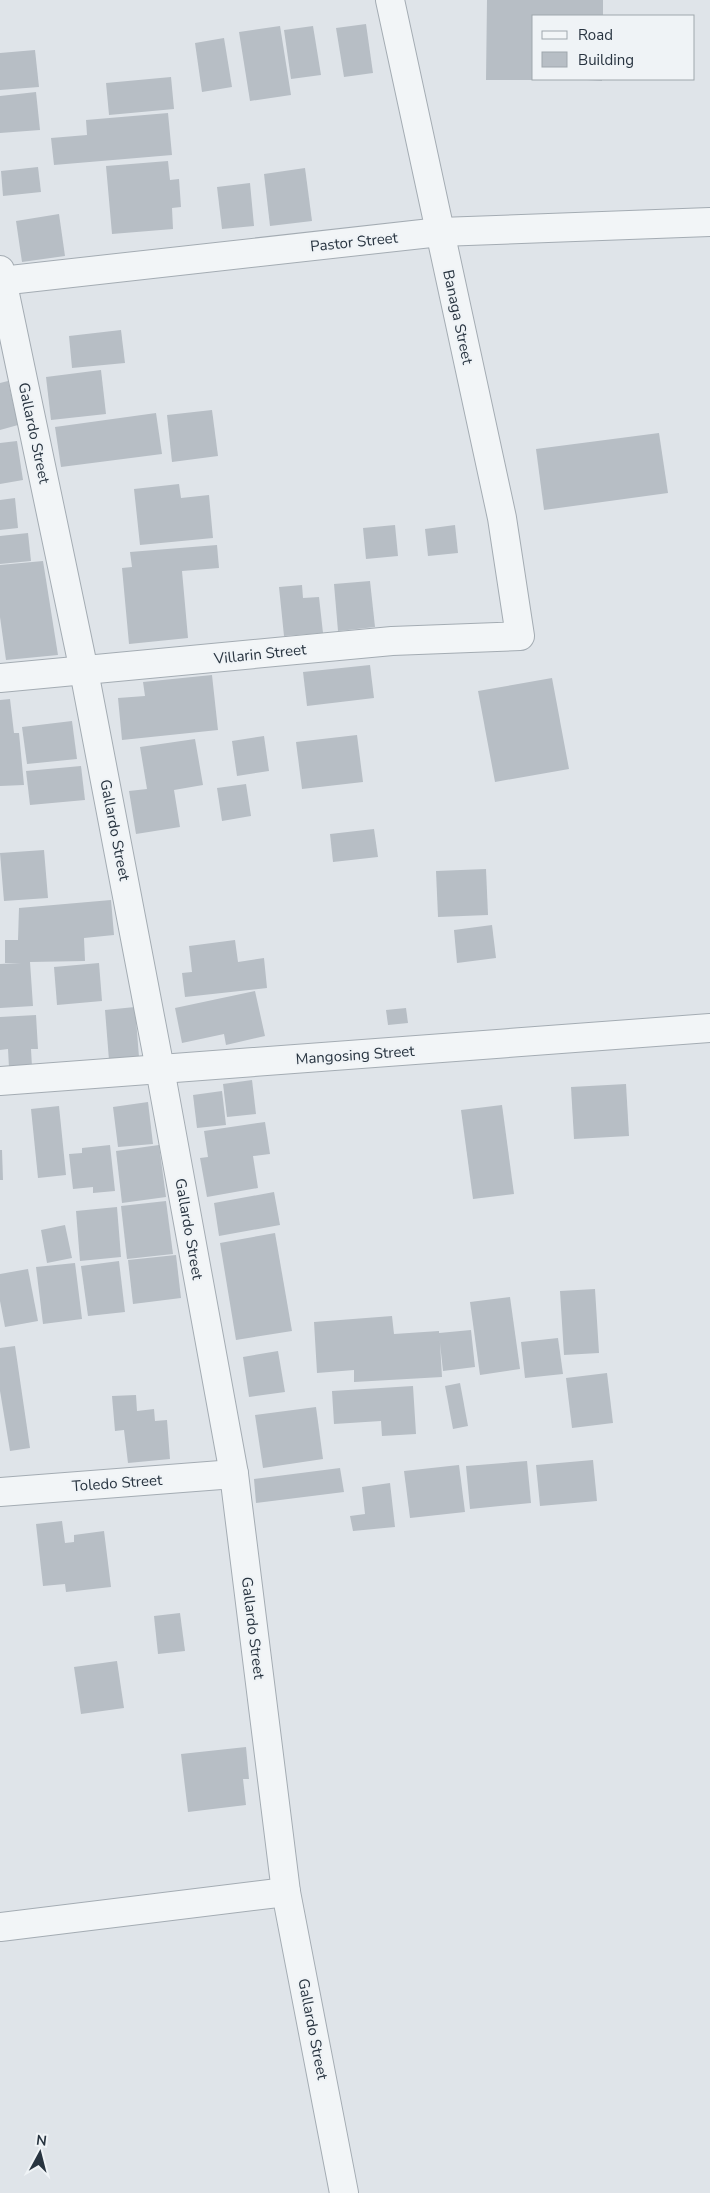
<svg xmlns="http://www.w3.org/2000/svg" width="710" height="2193" font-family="'Nunito Sans',sans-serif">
<rect width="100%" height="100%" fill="#dfe4e9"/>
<!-- building -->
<g fill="#b7bec5">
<polygon points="487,0 603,0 603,16 534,16 534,80 486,80"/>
<polygon points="366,24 373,73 344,77 336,28"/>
<polygon points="280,26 291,95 250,101 239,32"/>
<polygon points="313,26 321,75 291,79 284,30"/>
<polygon points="224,38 232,87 202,92 195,43"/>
<polygon points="35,50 39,87 0,90 0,53"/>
<polygon points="171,77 174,109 109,115 106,83"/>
<polygon points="587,79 602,79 602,81 587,80"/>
<polygon points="36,92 40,130 0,133 0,96"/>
<polygon points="168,113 172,155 54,165 51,138 87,135 86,120"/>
<polygon points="168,161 170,180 179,179 181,207 172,208 173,229 112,234 106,166"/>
<polygon points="38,167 41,192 3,196 1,171"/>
<polygon points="305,168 312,221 270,226 264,174"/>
<polygon points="250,183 254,226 222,229 217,187"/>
<polygon points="59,214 65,256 22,262 16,221"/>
<polygon points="121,330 125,363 72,368 69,336"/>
<polygon points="101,370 106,414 51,420 46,377"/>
<polygon points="8,381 18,425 0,430 0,383"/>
<polygon points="212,410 218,456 172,462 167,415"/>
<polygon points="156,413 162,454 61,467 55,427"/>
<polygon points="659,433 668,493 544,510 536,449"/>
<polygon points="17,441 23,480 0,484 0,443"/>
<polygon points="179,484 181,498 209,495 213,538 140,545 134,489"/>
<polygon points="15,498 18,528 0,530 0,500"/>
<polygon points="395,525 398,556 366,559 363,528"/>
<polygon points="455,525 458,553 428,556 425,529"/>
<polygon points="28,533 31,561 0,564 0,536"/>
<polygon points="217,545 219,568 182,571 188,638 129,644 122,568 132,567 130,552"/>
<polygon points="43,561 58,655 6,660 0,617 0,565"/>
<polygon points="370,581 375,627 338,631 334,584"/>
<polygon points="302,585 303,598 319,597 323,633 284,636 279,587"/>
<polygon points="370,665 374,698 307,706 303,672"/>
<polygon points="212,675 218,730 122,740 118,698 145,696 143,682"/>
<polygon points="552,678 569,769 495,782 478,691"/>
<polygon points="10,699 14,733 19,733 24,785 0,786 0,700"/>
<polygon points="72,721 77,759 27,764 22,727"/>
<polygon points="357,735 363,782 302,789 296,742"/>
<polygon points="264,736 269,771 237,776 232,741"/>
<polygon points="195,739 203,785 174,790 180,827 136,834 129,791 147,789 140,747"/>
<polygon points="81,766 85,800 30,805 26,771"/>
<polygon points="246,784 251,816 222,821 217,788"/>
<polygon points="374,829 378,857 333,862 330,834"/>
<polygon points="44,850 48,898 4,901 0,853"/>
<polygon points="486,869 488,915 438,917 436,871"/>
<polygon points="111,900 114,935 84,938 85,961 30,962 33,1006 0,1008 0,964 21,963 5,963 5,940 18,940 19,908"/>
<polygon points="492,925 496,958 457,963 454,930"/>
<polygon points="235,940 238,962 264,958 267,988 185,997 182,973 192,972 189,946"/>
<polygon points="99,963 102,1001 57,1005 54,967"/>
<polygon points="255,991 265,1036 226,1045 224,1034 182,1043 175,1008"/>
<polygon points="135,1007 139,1057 109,1060 105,1010"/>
<polygon points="406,1008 408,1023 388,1025 386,1010"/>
<polygon points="36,1015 38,1049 31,1049 32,1067 9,1068 8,1049 0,1050 0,1017"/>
<polygon points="252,1080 256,1114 227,1117 223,1084"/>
<polygon points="626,1084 629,1136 574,1139 571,1087"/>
<polygon points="222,1091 226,1125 197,1128 193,1095"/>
<polygon points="148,1102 153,1144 118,1147 113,1107"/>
<polygon points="502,1105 514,1194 473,1199 461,1110"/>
<polygon points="59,1106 66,1175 38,1178 31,1109"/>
<polygon points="265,1122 270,1154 253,1156 258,1188 207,1197 200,1158 208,1157 204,1131"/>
<polygon points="110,1145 115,1191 93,1193 93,1187 73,1189 69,1154 82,1153 82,1148"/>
<polygon points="159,1145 166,1197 122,1203 116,1151"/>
<polygon points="0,1150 2,1150 3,1180 0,1180"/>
<polygon points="274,1192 280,1225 219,1236 214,1203"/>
<polygon points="166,1201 173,1254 127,1259 121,1206"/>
<polygon points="117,1207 121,1257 80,1261 76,1211"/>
<polygon points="65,1225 72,1258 47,1263 41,1230"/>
<polygon points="275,1233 292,1331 236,1340 220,1243"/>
<polygon points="176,1255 181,1298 133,1304 128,1260"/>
<polygon points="119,1261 125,1312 88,1316 81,1266"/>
<polygon points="75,1263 82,1319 43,1324 36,1267"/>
<polygon points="28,1269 38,1321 5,1327 0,1301 0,1274"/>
<polygon points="595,1289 599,1353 564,1355 560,1291"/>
<polygon points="510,1297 520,1369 480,1375 470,1302"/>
<polygon points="392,1316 394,1334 439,1331 439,1333 471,1330 475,1367 443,1371 440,1343 442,1377 354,1382 354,1370 317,1373 314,1322"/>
<polygon points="558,1338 563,1374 525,1378 521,1342"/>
<polygon points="15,1346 30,1448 10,1451 0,1391 0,1348"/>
<polygon points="278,1351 285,1392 249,1397 243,1357"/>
<polygon points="607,1373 613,1423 572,1428 566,1378"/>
<polygon points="460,1383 468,1426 453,1429 445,1386"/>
<polygon points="413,1386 416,1434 382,1436 381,1421 334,1424 332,1391"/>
<polygon points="136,1395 137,1411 154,1409 155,1421 167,1420 170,1459 128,1463 124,1430 115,1431 112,1396"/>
<polygon points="316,1407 323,1459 263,1468 255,1415"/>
<polygon points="593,1460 597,1501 540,1506 536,1465"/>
<polygon points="527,1461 531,1503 470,1509 466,1466"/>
<polygon points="459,1465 465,1512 410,1518 404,1471"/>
<polygon points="340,1468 344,1492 256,1503 254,1479"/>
<polygon points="390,1483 395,1527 353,1531 350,1516 365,1514 362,1487"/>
<polygon points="62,1521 65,1543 74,1542 74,1535 104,1531 111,1587 66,1592 65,1584 43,1586 36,1524"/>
<polygon points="180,1613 185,1651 158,1654 154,1616"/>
<polygon points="117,1661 124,1708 81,1714 74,1667"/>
<polygon points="246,1747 249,1779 243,1779 246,1805 188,1812 181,1754"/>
</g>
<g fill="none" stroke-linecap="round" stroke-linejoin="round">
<!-- minor casing -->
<g stroke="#a4acb3" stroke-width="30">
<g id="minor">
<polyline points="0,270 84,671 160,1069 234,1474 286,1892 344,2193"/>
<polyline points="0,281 440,232 710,222"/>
<polyline points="0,678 392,641 520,636 502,518 390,0"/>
<polyline points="0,1081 710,1028"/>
<polyline points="0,1492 234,1474"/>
<polyline points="0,1927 286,1892"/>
</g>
</g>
<!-- minor -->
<use href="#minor" stroke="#f2f5f7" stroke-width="28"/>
</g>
<g text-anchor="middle" stroke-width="4" stroke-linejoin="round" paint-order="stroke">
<!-- street labels -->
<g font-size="15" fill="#283440" stroke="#eff3f6">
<text transform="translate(354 242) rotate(-6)" y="5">Pastor Street</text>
<text transform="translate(458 317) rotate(78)" y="5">Banaga Street</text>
<text transform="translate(34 433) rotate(78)" y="5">Gallardo Street</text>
<text transform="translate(260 654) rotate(-6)" y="5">Villarin Street</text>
<text transform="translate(115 830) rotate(79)" y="5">Gallardo Street</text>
<text transform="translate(355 1055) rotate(-4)" y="5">Mangosing Street</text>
<text transform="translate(189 1229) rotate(80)" y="5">Gallardo Street</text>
<text transform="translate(117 1483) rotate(-4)" y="5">Toledo Street</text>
<text transform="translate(253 1628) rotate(83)" y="5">Gallardo Street</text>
<text transform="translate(313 2029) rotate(79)" y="5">Gallardo Street</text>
</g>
</g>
<!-- legend -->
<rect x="532" y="15" width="162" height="65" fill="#eff3f6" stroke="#9fa7ad"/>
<rect x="542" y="31" width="25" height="8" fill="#f2f5f7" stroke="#9fa7ad"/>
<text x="578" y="40" font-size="15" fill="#283440">Road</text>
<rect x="542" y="52" width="25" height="15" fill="#b7bec5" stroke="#9fa7ad"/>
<text x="578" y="65" font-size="15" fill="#283440">Building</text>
<!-- north arrow -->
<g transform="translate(40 2153) rotate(7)" stroke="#eff3f6" stroke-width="4" paint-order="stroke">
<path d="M0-4L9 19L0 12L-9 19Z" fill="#283440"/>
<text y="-8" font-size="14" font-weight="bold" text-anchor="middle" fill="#283440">N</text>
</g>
</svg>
